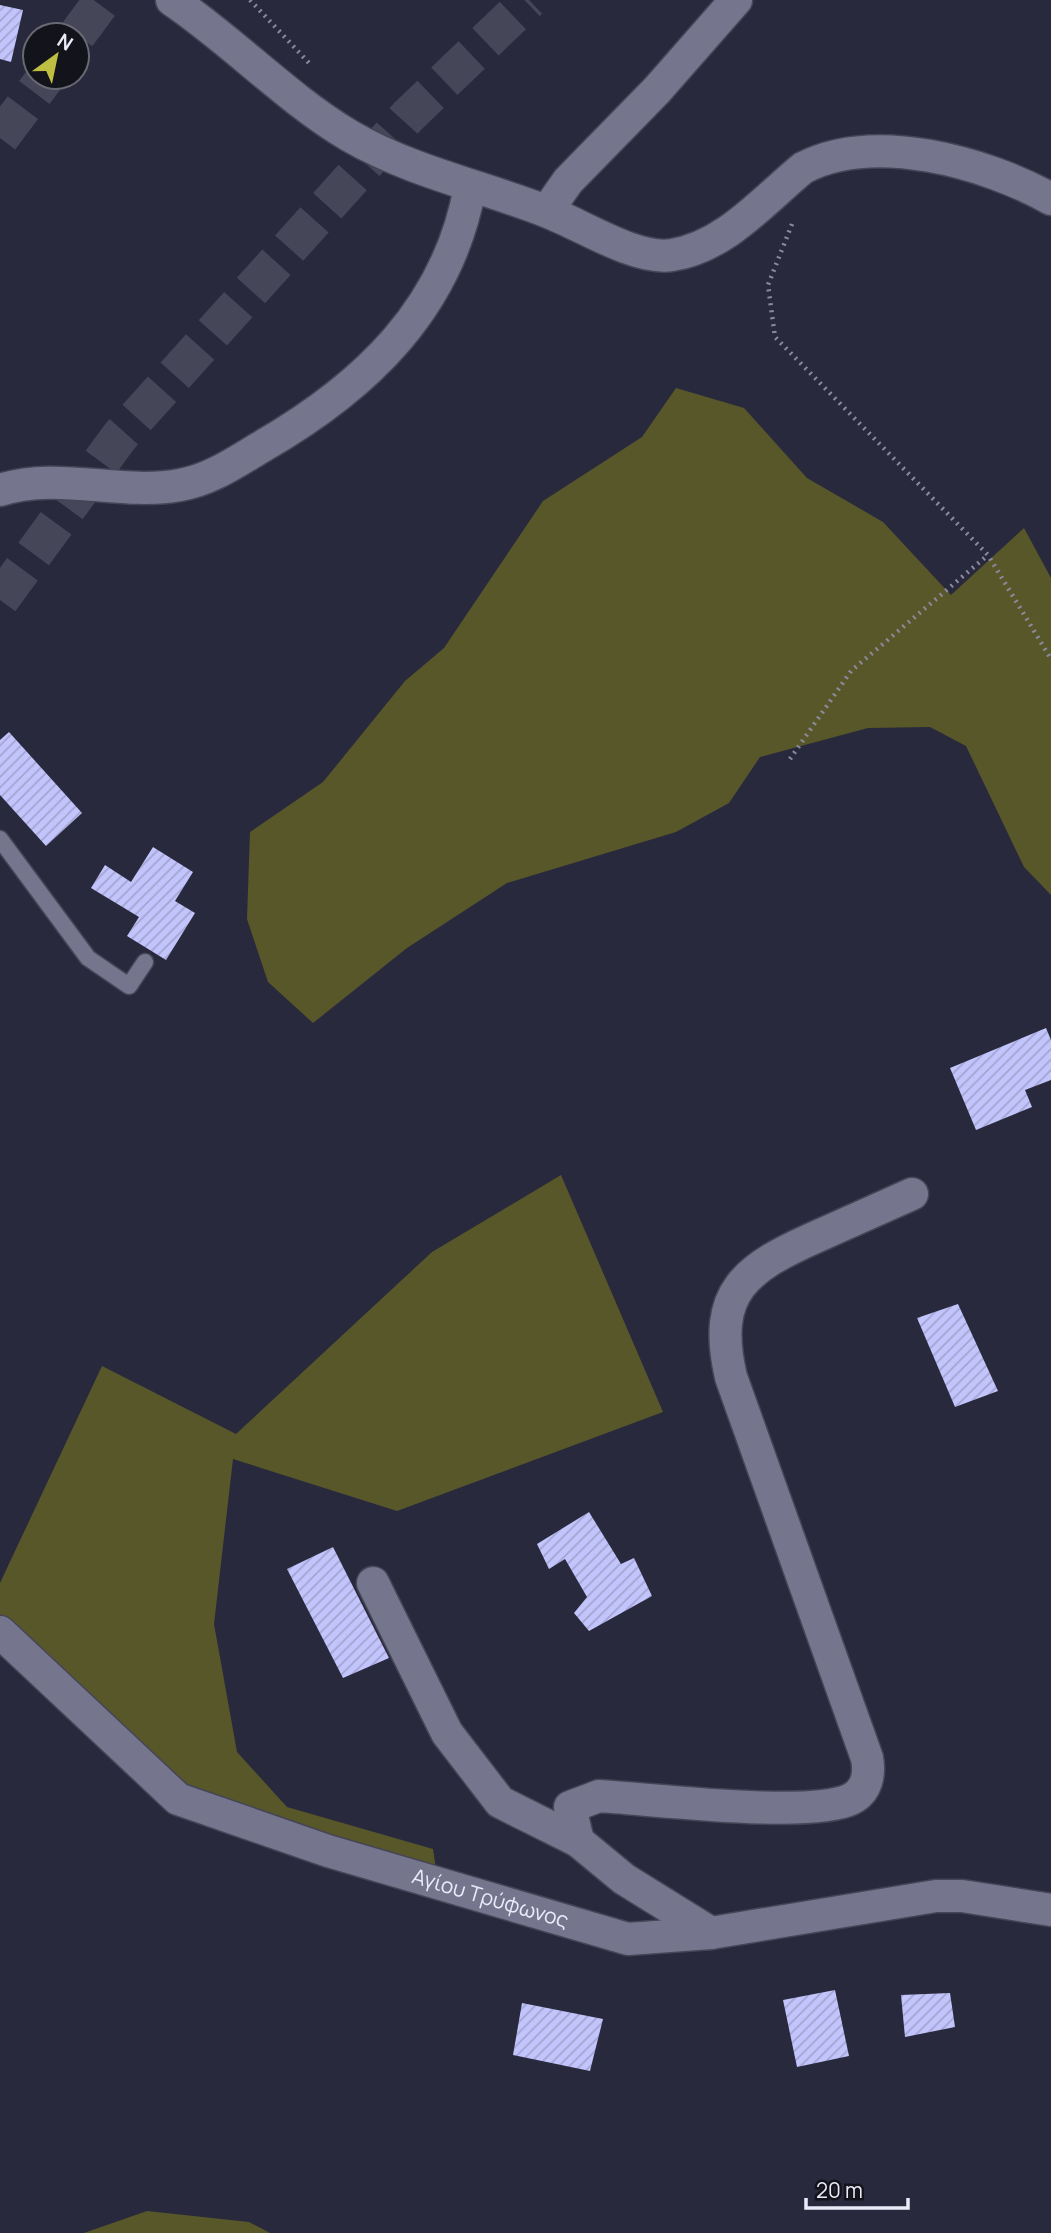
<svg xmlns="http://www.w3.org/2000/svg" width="1051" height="2233" font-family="Manrope,sans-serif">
<defs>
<pattern id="building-hatch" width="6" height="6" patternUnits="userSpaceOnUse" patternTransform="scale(1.75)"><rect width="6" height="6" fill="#c2c4fc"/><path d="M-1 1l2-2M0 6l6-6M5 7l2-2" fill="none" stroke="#a3a4d0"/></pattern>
</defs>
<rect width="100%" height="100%" fill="#29293d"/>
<!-- green -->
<g fill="#57572a">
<polygon points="676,388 744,408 807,478 883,522 951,595 1024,528 1051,578 1051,895 1024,867 966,746 930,727 868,728 760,757 729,803 676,832 507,883 407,948 313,1023 268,982 247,919 250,832 323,782 405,681 444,648 543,501 642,437"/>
<polygon points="561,1175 663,1412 397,1511 233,1459 214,1624 237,1752 287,1807 433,1849 437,1876 183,1792 0,1620 0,1583 102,1366 236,1434 432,1252"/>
<polygon points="147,2211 249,2222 270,2233 84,2233"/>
</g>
<!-- building -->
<g fill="url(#building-hatch)">
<polygon points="0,5 23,10 11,62 0,59"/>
<polygon points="9,732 82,813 46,846 0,795 0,740"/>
<polygon points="153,847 193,872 175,901 195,913 166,960 127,936 139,917 91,888 105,865 131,882"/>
<polygon points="1046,1028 1051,1040 1051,1080 1025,1090 1032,1107 976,1130 950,1068"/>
<polygon points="958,1304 998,1391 955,1407 917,1318"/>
<polygon points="589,1512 621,1564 634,1558 652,1596 589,1631 574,1613 587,1597 565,1559 549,1569 537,1544"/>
<polygon points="333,1547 389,1658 343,1678 287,1569"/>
<polygon points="835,1990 849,2056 797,2067 783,2000"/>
<polygon points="950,1993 955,2027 905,2037 901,1995"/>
<polygon points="522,2003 603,2019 590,2071 513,2055"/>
</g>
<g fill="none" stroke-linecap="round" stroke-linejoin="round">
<!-- motorway-tunnel -->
<g stroke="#464659" stroke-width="38" stroke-dasharray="38 19" stroke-linecap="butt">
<polyline points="77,35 103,0"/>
<polyline points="0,138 46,77"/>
<polyline points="0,600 120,436 408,116 529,0"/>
</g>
<!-- service casing -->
<g stroke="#464557" stroke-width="19">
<polyline id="service" points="0,839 88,958 129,986 145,962"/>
</g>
<!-- minor casing -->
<g stroke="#464557" stroke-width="35">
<g id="minor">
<path d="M172 0C234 42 286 98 350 136 412 172 482 186 548 212 582 225 637 261 672 255 725 247 764 200 803 168 874 131 985 162 1051 199"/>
<polyline points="547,211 568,181 657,90 736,0"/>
<path d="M0 490C59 471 120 496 180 485 210 480 236 462 261 447 365 387 448 309 470 187"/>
<polyline points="373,1583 447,1733 500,1802 578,1841"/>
<path id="s1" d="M0 1632 178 1799 328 1851 628 1939 711 1933 936 1896H962L1051 1910"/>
<path d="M711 1933 624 1879 578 1841 570 1807 599 1796C651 1799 811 1819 851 1799 867 1791 870 1774 867 1758L731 1377C711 1291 746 1268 818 1236 849 1222 880 1208 912 1194"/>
</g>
</g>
<!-- path -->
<g stroke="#8a8a9b" stroke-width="4.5" stroke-dasharray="2 5" stroke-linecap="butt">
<polyline points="250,0 309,63"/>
<polyline points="792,224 768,285 775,337 988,555 1051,659"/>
<polyline points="790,759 851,671 988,555"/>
</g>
<!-- service -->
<use href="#service" stroke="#75768e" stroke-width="16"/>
<!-- minor -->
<use href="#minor" stroke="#75768e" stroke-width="32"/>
</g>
<g text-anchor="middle" stroke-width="7" stroke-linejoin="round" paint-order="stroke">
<!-- street labels -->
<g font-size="21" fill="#eaebf9" stroke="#13131c">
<text dy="7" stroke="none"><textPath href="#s1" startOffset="572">Αγίου Τρύφωνος</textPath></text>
</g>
</g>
<!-- north arrow -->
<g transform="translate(56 56) rotate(33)"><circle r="33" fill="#13131c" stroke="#696974" stroke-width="2"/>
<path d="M0-5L12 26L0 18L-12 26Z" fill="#bebf42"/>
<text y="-10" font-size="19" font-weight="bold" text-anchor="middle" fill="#eaebf9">N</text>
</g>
<!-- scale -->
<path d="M806 2198v10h102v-10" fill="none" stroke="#eaebf9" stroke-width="3.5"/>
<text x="816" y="2198" font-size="21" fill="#eaebf9" stroke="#13131c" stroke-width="5" paint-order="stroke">20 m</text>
</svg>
